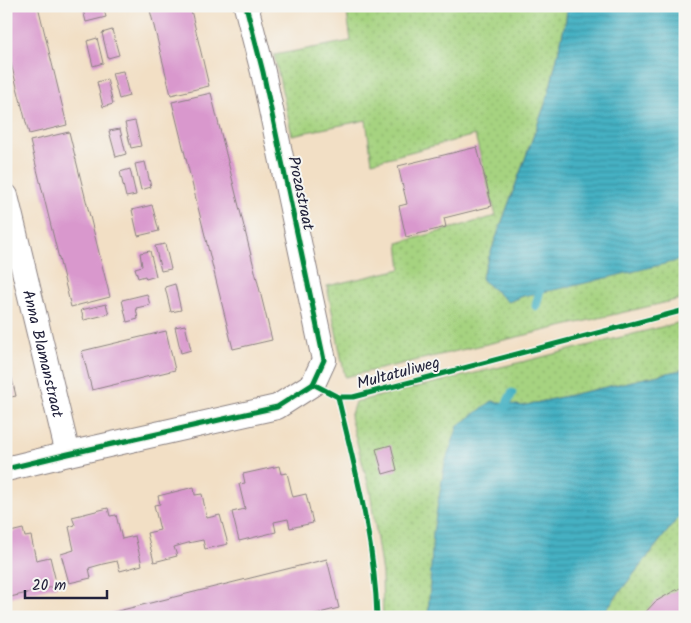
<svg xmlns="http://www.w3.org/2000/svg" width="691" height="623" font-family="Kalam,sans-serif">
<defs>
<pattern id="green-dots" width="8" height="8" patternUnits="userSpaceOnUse" patternTransform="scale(1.25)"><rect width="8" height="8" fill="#a6d380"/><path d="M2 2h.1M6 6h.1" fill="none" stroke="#8fb570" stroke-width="1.8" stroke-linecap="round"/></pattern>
<pattern id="water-rules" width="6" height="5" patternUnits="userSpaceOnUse" patternTransform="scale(1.25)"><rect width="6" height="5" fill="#45b1c3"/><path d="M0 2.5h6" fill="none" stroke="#3990a0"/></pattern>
</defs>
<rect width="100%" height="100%" fill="#f6f6f2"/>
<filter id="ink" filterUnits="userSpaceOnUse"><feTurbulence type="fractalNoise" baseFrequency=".02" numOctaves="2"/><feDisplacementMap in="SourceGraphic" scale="10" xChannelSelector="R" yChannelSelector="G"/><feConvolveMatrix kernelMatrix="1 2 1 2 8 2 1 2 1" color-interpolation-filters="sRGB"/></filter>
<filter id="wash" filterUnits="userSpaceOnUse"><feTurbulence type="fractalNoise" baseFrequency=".0096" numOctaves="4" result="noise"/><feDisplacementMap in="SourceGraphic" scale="20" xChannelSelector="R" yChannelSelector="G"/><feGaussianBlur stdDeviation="1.12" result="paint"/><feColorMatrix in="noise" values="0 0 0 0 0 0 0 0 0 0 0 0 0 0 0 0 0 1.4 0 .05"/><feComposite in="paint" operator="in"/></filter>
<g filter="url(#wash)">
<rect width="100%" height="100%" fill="#f2dfc5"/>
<!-- green -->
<g fill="url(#green-dots)" stroke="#647a5e">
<polygon points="376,6 567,6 566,19 548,96 481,279 508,302 523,296 685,258 685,298 345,377 327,286 401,269 398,243 496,216 475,135 372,162 366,120 292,135 274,55 351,41 347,13"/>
<polygon points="685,321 685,369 522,406 492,401 431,576 428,617 383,617 382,574 370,491 350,417 355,402 534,359"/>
<polygon points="685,509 685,617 600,617 674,523"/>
</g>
<!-- water -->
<g fill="url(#water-rules)" stroke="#346a7f">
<polygon points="567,6 685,6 685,259 573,286 523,296 508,302 481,279 548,96 566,19"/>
<polygon points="685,369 685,509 600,617 428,617 433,532 445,463 458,426 492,401 522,406"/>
</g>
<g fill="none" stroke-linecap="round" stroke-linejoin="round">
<!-- stream -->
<g stroke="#45b1c3" stroke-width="9">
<polyline points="536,306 542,282"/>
<polyline points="502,413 512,393"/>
</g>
</g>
<g id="blocks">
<!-- building -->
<g fill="#d998cd">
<polygon points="6,6 38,6 67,125 29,134 6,44"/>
<polygon points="82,6 103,6 106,17 86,22"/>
<polygon points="149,6 190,6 209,86 171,95"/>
<polygon points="112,30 119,55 108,58 102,33"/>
<polygon points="97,38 103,63 93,66 87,41"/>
<polygon points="123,71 129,96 119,99 112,73"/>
<polygon points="107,79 113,104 103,107 97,82"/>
<polygon points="211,93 272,340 233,349 172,102"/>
<polygon points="135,121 141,146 131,148 125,123"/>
<polygon points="120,129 126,154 116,157 109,131"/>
<polygon points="69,132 110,297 71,307 30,141"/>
<polygon points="477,147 492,206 444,218 446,227 406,237 399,206 407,204 398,166"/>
<polygon points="145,162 151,187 141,190 135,164"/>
<polygon points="130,169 136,195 126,197 120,172"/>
<polygon points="152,205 159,231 138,236 132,210"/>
<polygon points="165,244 171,269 161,271 155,246"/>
<polygon points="150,251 156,276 146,279 145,276 138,278 135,268 142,266 140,253"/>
<polygon points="175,284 181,310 171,312 165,287"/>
<polygon points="147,294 150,305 136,308 138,319 127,322 122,300"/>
<polygon points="106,304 109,314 84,320 81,310"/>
<polygon points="185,325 191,350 181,353 175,327"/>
<polygon points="166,331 175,370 92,390 82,351"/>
<polygon points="10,371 16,396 6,398 6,372"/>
<polygon points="391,445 397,470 383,474 376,449"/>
<polygon points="279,466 281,474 287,473 293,497 306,494 313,523 290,528 288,519 274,522 276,532 239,541 232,512 245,509 239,484 245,483 243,474"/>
<polygon points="194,487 195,495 202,494 207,518 220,515 228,544 205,549 203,540 188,543 174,547 177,556 154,562 147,533 160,530 154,505 160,504 158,496"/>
<polygon points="108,508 110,516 116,515 122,539 135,536 142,565 120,571 117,561 103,564 89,568 91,578 69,583 61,554 74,550 69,527 75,525 72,517"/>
<polygon points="23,529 25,537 31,536 36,560 50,557 57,586 6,598 6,533"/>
<polygon points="327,559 339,608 304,617 94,617"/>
<polygon points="685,586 685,617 641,617 655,602 672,592"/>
</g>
</g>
</g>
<g filter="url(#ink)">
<use href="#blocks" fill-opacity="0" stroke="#8a8080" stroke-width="1"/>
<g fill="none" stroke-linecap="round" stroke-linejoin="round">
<!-- street casing -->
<g stroke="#8a8080" stroke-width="26">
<g id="street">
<path id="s1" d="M6 196 68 454"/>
<polyline points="6,469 68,454 277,407 313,384 324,360 263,72 246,6"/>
</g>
</g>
<!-- street -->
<use href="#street" stroke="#fff" stroke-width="24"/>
<!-- cycleway casing -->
<g stroke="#f6f6f2" stroke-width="8">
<g id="cycleway">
<polyline points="246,6 263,72 324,360 313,384"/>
<polyline points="313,384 338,397 353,397 685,310"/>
<path d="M338 397C355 469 375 542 377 617"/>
<polyline points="6,469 68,454 277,407 313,384"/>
</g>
</g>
<!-- cycleway -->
<use href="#cycleway" stroke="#00873e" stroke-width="5"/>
</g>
</g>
<g text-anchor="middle" stroke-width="4" stroke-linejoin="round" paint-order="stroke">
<!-- street labels -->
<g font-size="16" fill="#22223b" stroke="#f6f6f2">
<text transform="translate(302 193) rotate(78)" y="6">Prozastraat</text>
<text dy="6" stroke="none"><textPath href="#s1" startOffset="162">Anna Blamanstraat</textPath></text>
<text transform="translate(398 372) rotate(-15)" y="6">Multatuliweg</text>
</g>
</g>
<!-- margin -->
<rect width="691" height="623" fill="none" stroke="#f6f6f2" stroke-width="25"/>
<!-- scale -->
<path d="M25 590v8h82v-8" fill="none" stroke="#22223b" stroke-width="2.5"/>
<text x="32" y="590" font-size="15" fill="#22223b" stroke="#f6f6f2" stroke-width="4" paint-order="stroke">20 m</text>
</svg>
